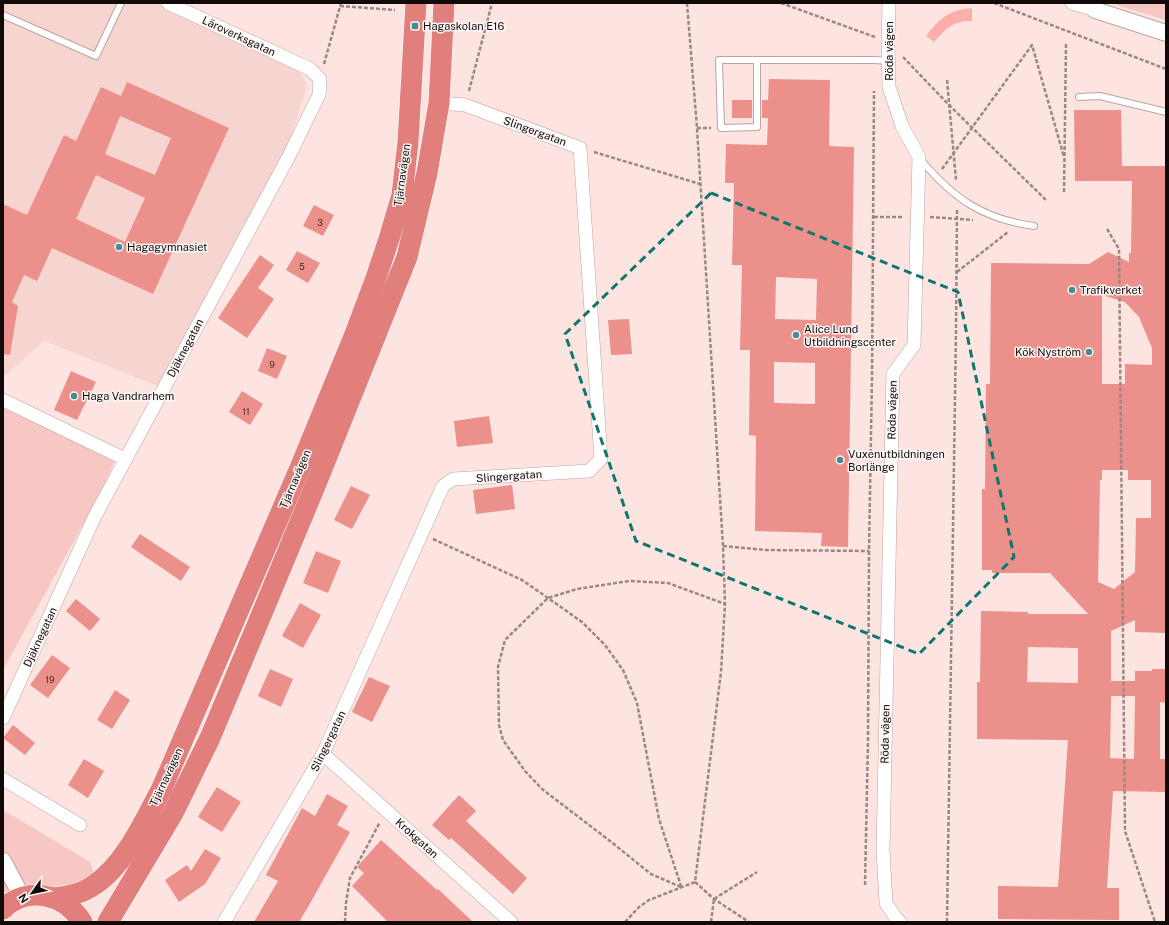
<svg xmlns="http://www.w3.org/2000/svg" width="1169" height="925" font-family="'Public Sans',sans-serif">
<rect width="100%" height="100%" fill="#fee4e1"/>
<!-- built -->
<polygon fill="#f6d4d0" points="3,3 156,3 300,71 307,86 286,153 158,386 44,341 3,377"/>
<!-- green -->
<g fill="#f6c7c3">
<polygon points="1113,3 1166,3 1166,20 1119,6"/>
<polygon points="3,401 115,460 103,488 3,670"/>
<polygon points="3,810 90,862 95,877 71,888 3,901"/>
</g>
<!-- water -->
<path fill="#faafa9" d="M972 8V21C952 21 946 29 934 42L926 36C940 18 949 10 972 8Z"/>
<!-- building -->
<g fill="#eb908a" fill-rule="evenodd">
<path d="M769 79 830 80 829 146 854 147 848 547 821 546 822 533 755 531 756 436 749 435 750 350H740L742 265H732L734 183H725L726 144 767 145 768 118H762V100H768ZM776 277 817 279 816 320 775 319ZM774 362 815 363V404L774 403Z"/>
<path d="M127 82 229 128 153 294 52 248 37 281 24 275 12 302 18 306 10 355 3 354V204L27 215 64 135 76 141 101 87 121 96ZM120 116 171 138 155 175 105 154ZM96 175 145 198 125 242 76 219Z"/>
<rect x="732" y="100" width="20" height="18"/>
<path d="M1074 110H1121L1122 166H1166L1165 605H1166V633L1135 632V620L1111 631V681H1135V671H1152V669H1166V703L1160 702V759H1166V792L1113 791 1107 888H1119V920L998 919V886L1058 887 1068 740 977 739V682H980L981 611 1028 612V614H1088L1050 573H992V570H982V489H985L986 384H990L991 263 1089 264 1108 252 1129 262V253H1131L1132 181H1075ZM1102 295 1125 302 1139 317 1152 348V365L1125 364V384H1102ZM1102 470H1128V480H1151V518H1136L1135 572 1114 589 1098 582 1100 480H1102ZM1028 647 1078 648V683L1027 682ZM1111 696H1135L1134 759 1110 758Z"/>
<polygon points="314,205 334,215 323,236 303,226"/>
<polygon points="297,251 320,263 308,283 286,270"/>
<polygon points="260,255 274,265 258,288 274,299 247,338 218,318"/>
<polygon points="629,319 632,354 611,355 608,320"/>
<polygon points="267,348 287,356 277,379 258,371"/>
<polygon points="71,371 96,382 77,420 54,410"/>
<polygon points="242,391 263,404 250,425 229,412"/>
<polygon points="489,416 493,443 457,447 454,421"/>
<polygon points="512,485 515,509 476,514 473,490"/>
<polygon points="351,486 370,495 352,529 334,520"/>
<polygon points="140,534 190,567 181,581 131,547"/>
<polygon points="316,551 341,561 328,593 303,583"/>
<polygon points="76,599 100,619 90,631 66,611"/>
<polygon points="300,603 321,615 303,648 282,636"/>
<polygon points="52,655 70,668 48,698 30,685"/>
<polygon points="270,669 293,679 281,707 258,696"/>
<polygon points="369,677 390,686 372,722 352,712"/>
<polygon points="115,690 130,700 112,729 97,720"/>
<polygon points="13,725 35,743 25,755 3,738"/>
<polygon points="84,759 104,771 88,798 68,785"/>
<polygon points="217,787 241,802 222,832 198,817"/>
<polygon points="327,794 348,806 337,825 350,832 308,907 299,922 254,922 278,881 266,875 302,808 315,816"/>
<polygon points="459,795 476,811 466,821 527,878 513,894 451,838 449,840 432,825"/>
<polygon points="381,840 437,890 438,889 473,922 388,922 352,886 364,873 357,867"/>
<polygon points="205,849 221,858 205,884 179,902 165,880 187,865 191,871"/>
</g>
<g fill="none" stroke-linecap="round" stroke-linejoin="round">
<!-- service casing -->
<g stroke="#bca3a1" stroke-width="8">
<g id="service">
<polyline points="3,15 96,56 121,3"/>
<polyline points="757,60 757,127 721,128 719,60 875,60 889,61"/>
<polyline points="1079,97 1100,96 1166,112"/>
<path d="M921 160C954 199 983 219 1034 226"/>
</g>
</g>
<!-- minor casing -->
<g stroke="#bca3a1" stroke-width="14">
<g id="minor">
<polyline points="889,3 888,43 889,87 902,126 919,157 914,345 893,374 883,850 886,903 895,917 900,922"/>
<polyline points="1072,3 1095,10"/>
<polyline points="3,400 125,459"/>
<polyline points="3,718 94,518 289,156 319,95 320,79 310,69 168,3"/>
<polyline points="323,754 511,922"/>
<polyline points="3,779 80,825"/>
<polyline points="224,922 323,754 443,486 453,479 589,471 601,459 580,148 465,105 439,103"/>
</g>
</g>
<!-- tertiary casing -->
<g stroke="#bca3a1" stroke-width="18">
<g id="tertiary">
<polyline points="1095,10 1166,33"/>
<polyline points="3,861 22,897"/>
</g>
</g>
<!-- trunk casing -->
<g stroke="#fff" stroke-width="22">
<g id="trunk">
<path d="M55 898C68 896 80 894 91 887 124 867 144 822 162 788L300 468 355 334 376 278 389 239 402 195 408 142 416 3"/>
<path d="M3 909C27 885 65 894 82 922"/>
<polyline points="108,922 173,813 210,738 318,479 407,257 427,173 439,103 444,3"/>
</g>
</g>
<!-- path -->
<g stroke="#9a8785" stroke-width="2.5" stroke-dasharray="4 2" stroke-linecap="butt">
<polyline points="687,3 697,128 723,546 725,604 721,672 695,882 714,899 749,922"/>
<polyline points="781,3 875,37"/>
<polyline points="994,3 1166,69"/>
<polyline points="340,6 395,10"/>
<polyline points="903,57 949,105 1047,201"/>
<polyline points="324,64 341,3"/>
<polyline points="947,80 956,180"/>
<polyline points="469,91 492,3"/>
<polyline points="697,128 711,128"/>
<polyline points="594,152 700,184"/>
<polyline points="942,169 1032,45 1064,157"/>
<polyline points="1064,192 1066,44"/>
<polyline points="874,217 903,217"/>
<polyline points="930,217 973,220"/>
<polyline points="1107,229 1119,249 1125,831 1155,922"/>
<polyline points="957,272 1008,232"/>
<polyline points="433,539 522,580 548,598 582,622 605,645 623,670 637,703 659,819 681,886"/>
<polyline points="723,546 766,550 869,551"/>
<polyline points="865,885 868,740 869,551 872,378 874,91"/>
<polyline points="681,887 651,874 610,841 542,789 525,771 503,740 499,725 498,667 505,640 548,598 577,589 629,581 668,583 725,604"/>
<polyline points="714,899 757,872"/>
<polyline points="345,922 346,903 350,878 380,822"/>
<polyline points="625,922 639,907 649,900 695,882"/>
<polyline points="711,922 714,899"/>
<polyline points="947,922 956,330 957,209"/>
</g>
<!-- service -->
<use href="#service" stroke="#fff" stroke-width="6"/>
<!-- minor -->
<use href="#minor" stroke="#fff" stroke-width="13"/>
<!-- tertiary -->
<use href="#tertiary" stroke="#fff" stroke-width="16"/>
<!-- trunk -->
<use href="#trunk" stroke="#e07f7c" stroke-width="21"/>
</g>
<!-- marked area -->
<path fill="none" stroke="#0f766e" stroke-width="3" stroke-dasharray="8 5" stroke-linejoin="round" d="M711 193 958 292 1014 557 919 654 636 541 565 334Z"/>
<!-- markers -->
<g fill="#448c93" stroke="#fcf7f6" stroke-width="1.5">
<rect x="411" y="22" width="8" height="8" rx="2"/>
<circle cx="119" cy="247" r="4"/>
<circle cx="1072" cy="290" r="4"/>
<circle cx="796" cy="335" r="4"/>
<circle cx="1089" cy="352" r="4"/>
<circle cx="74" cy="396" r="4"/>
<circle cx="840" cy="460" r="4"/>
</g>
<g text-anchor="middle" stroke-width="3" stroke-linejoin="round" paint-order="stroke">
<!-- number labels -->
<g font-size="9" fill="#482c29">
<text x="320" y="226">3</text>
<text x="302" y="270">5</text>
<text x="272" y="368">9</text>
<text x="246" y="415">11</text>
<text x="50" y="683">19</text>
</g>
<!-- poi labels -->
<g font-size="11" fill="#120a09" stroke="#fcf7f6" text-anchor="start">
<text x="423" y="30">Hagaskolan E16</text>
<text x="127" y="251">Hagagymnasiet</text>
<text x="1080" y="294">Trafikverket</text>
<text x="804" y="333">Alice Lund<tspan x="804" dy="13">Utbildningscenter</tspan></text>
<text x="1081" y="356" text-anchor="end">Kök Nyström</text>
<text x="82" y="400">Haga Vandrarhem</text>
<text x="848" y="458">Vuxenutbildningen<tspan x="848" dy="13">Borlänge</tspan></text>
</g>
<!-- street labels -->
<g font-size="11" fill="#120a09" stroke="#fcf7f6">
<text transform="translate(239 36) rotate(25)" y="4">Läroverksgatan</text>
<text transform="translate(889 51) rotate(-90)" y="4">Röda vägen</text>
<text transform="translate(535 131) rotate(20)" y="4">Slingergatan</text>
<text transform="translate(402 175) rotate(-82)" y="4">Tjärnavägen</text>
<text transform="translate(185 348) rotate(-62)" y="4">Djäknegatan</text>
<text transform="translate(892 410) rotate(-89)" y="4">Röda vägen</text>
<text transform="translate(509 476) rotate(-4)" y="4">Slingergatan</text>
<text transform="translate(295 479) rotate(-67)" y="4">Tjärnavägen</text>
<text transform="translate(40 637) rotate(-65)" y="4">Djäknegatan</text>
<text transform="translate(885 734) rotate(-89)" y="4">Röda vägen</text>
<text transform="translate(328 741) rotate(-64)" y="4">Slingergatan</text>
<text transform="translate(166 777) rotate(-65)" y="4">Tjärnavägen</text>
<text transform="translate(417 838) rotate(42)" y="4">Krokgatan</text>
</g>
</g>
<!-- border -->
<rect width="1169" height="925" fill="none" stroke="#120a09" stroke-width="8"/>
<!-- north arrow -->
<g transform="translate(32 893) rotate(237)" stroke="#fcf7f6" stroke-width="3" paint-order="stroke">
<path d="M0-3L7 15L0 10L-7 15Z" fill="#120a09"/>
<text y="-6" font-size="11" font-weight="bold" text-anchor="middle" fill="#120a09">N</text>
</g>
</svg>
